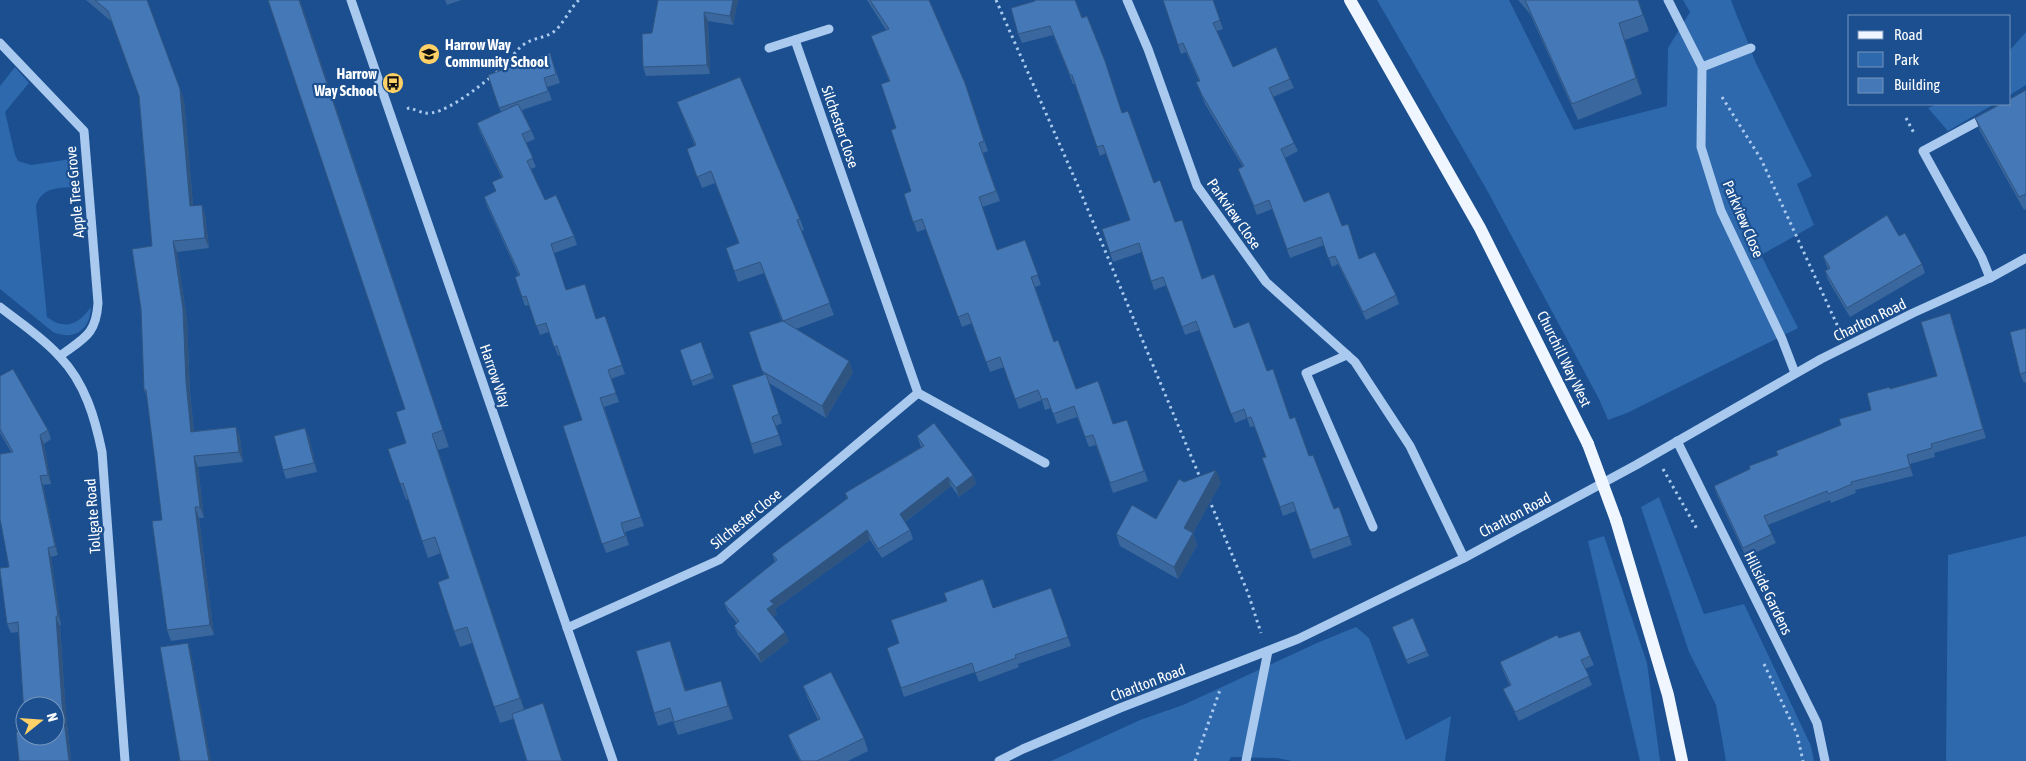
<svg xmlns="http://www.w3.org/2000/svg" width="2026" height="761" font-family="'Asap Condensed',sans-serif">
<rect width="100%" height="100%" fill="#1b4f8f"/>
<!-- green -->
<g fill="#2e69ad">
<path d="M1377 0H1509L1574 130 1667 106 1668 48 1690 12 1683 0H1731C1738 21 1748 40 1755 61L1812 176 1797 184 1814 225 1761 255 1798 328 1627 413 1608 420 1599 399 1488 192Z"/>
<polygon points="2026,32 2026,85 2010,95 2010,50"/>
<path d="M15 67 29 83 5 112 15 155 18 161 31 165 78 158 80 186C61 189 42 185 36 206L47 317C65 331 79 324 91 307 90 330 75 341 53 332L0 289V86Z"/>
<polygon points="1938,104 1994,104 1948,131 1928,108"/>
<polygon points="1659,497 1704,614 1744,604 1811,746 1814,761 1726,761 1716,705 1689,652 1641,507"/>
<polygon points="1604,536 1647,663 1660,761 1640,761 1588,541"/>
<polygon points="2026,536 2026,761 1946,761 1948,555"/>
<polygon points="1356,627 1369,638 1406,740 1451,716 1445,761 1292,761 1277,758 1231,757 1229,761 1051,761 1140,720 1183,705 1317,643"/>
</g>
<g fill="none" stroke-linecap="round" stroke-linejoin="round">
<!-- path -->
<g stroke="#a9c9ee" stroke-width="3" stroke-dasharray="2.5 4" stroke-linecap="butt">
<polyline points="996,0 1078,186 1201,480"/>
<path d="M496 73C508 65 514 50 526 43 534 38 544 38 552 33 563 26 569 9 579 0"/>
<polyline points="1722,97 1761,159 1839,329"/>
<path d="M407 109 409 108C414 109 420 112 425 113 443 116 477 88 491 77"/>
<polyline points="1906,118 1915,135"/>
<polyline points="1663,469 1697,529"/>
<polyline points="1209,499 1248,593 1261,633"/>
<polyline points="1764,664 1797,734 1803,761"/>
<polyline points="1195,761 1220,690"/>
</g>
<!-- minor -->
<g stroke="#a9c9ee" stroke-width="9">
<polyline points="351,0 613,761"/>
<polyline points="1127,0 1148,49 1197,186 1266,282 1355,362 1410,446 1464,558"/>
<polyline points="1668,0 1702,67 1701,147 1721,211 1782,339 1795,373"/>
<polyline points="795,40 918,393 1045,463"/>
<path d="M0 43 84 131 98 303C96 335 84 338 60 356"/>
<polyline points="769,48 829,29"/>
<polyline points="1702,67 1751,48"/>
<polyline points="1988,116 1923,151 1982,258 1990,278"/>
<path d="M0 307C19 322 45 339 60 357 85 383 95 418 102 452L125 761"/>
<polyline points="1347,355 1306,373 1373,527"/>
<polyline points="1677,441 1817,723 1825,761"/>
<polyline points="567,628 719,560 918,393"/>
<polyline points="999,761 1023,749 1120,708 1298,639 1464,558 1636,465 1821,359 1913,313 1990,278 2026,258"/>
<polyline points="1246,761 1268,651"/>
</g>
<!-- major -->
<g stroke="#f0f6ff" stroke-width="12">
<polyline points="1350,0 1480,228 1588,444"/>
<polyline points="1616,520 1668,695 1682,761"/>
</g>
<!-- major-bridge -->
<polyline stroke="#f0f6ff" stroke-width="12" points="1588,444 1616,520"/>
</g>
<!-- wall -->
<g fill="#3a679d">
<polygon points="86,0 147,0 184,100 193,205 202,205 205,215 209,248 177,252 187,320 190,393 194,431 236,427 240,437 243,462 198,467 204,518 199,518 214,635 171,641 167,630 162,520 147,397 144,390 152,246 139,96 112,22"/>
<polygon points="268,0 300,0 449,447 438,450 524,709 513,719 500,723 472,643 460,647 454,631 449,578 441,553 428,558 408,499 406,500 388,449 406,443 405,409"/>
<polygon points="445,0 461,0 447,5"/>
<polygon points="658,0 738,0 733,25 708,21 710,74 646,76 643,67 652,33"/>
<polygon points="867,0 929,0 965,83 988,151 983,153 1000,201 982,207 997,250 1025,240 1041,285 1035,287 1054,342 1076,389 1113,424 1127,420 1148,481 1113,493 1096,445 1089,447 1077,417 1057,424 1051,408 1045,410 1042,400 1019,409 1004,367 990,372 972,323 962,327 926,229 917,232 904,194 911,191 896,128 889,81 871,36 886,30"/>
<polygon points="1163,0 1213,0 1223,29 1217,31 1233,67 1290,79 1294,88 1273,97 1294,143 1298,151 1285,158 1304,202 1342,226 1360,259 1396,295 1399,304 1366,320 1338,264 1332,267 1324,245 1290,258 1272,209 1257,215 1238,169 1243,167 1205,104 1196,82 1199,81 1186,52 1181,54"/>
<polygon points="1518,0 1638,0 1649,31 1625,40 1642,94 1578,120 1530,14"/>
<polygon points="1035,1 1082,18 1122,113 1154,183 1175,222 1202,279 1234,328 1267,371 1334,509 1339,507 1352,545 1313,559 1296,511 1283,516 1262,458 1266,457 1255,426 1250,427 1247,418 1235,423 1199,330 1185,335 1167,285 1154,290 1142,252 1113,262 1102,229 1130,220 1106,153 1100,156 1075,84 1073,84 1053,35 1022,43 1018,34"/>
<polygon points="550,53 560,83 547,87 552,100 522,110 531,130 535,139 526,143 536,167 531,169 545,200 574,236 577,245 554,253 566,290 596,319 605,316 625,374 611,379 619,402 604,407 644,526 625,532 629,545 606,553 563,426 582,420 560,355 558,356 549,332 540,335 529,305 525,306 515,277 519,276 487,206 484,197 496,192 492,182 502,178 480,132 477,123 501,112 488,75"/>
<polygon points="2026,90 2026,209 2024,210 1980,131 1975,118"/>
<polygon points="677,102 800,219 804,230 801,231 834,315 796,329 849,361 853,372 826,418 769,383 782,423 776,426 782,445 754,454 732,385 764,375 749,332 782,321 764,273 738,282 726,248 739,243 715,183 702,188 687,149 695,146"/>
<polygon points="1899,236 1922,264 1925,273 1850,317 1828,280 1825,271 1828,269 1823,256"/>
<polygon points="1950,313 1953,322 1986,438 1934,453 1935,457 1910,464 1913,476 1855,490 1856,493 1831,503 1830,500 1768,525 1776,543 1746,557 1717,495 1714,486 1871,410 1890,389 1937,376"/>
<polygon points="2026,328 2026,382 2024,383 2020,374"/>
<polygon points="701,342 714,378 693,386 680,350"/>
<polygon points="0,376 48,430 51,439 44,444 51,484 43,485 58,555 51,557 61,625 60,626 66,714 71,761 19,761 55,736 18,632 11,633 7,624 9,567 11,452 0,433"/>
<polygon points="305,428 309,437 317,472 286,479 283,470"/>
<polygon points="917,436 973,475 976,484 959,497 951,486 905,522 910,530 913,539 882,558 870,540 775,609 777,614 773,617 789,641 761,663 738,635 734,626 737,623 728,612 724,603 775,562 772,554 847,499 845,493 921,447"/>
<polygon points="1184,482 1221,482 1193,533 1197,545 1178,579 1120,546 1116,534 1156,519"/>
<polygon points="1051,588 1071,646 1018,664 1019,667 979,682 975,672 904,697 901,688 993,608"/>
<polygon points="1413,618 1429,656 1408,664 1392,627"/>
<polygon points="1559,638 1590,656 1594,665 1585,669 1592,685 1519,721 1507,698 1503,689 1510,686 1503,671 1500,662"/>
<polygon points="670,641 686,691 721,681 725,694 733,719 678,735 673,721 658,726 654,713"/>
<polygon points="803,686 864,738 868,751 848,761 800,761 793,748 788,735 818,720 808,699"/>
</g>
<!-- shaded-wall -->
<g fill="#305480">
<polygon points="299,0 300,0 449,447 443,430"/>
<polygon points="733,0 738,0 733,25 730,16"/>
<polygon points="704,12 708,21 710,74 707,65"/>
<polygon points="1619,23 1625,40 1642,94 1636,78"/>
<polygon points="180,89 184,100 194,216 190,206"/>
<polygon points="202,205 205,215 209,248 205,238"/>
<polygon points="173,241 177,252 187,320 190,393 195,442 191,432 186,382"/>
<polygon points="1950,313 1953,322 1986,438 1983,429"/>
<polygon points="849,361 853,372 826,418 822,406"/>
<polygon points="236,427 240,437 243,462 239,452"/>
<polygon points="305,428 309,437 317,472 314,463"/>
<polygon points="432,434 438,450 526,714 520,698"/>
<polygon points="40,435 44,444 51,484 48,475"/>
<polygon points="1907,455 1910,464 1913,476 1910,467"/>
<polygon points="194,456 198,467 204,518 200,507"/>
<polygon points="1216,470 1221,482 1193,533 1197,545 1178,579 1174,567 1184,528"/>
<polygon points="973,475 976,484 959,497 956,488"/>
<polygon points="40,476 43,485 58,555 55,546"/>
<polygon points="948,477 951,486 903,523 900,514"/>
<polygon points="195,507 199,518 214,635 210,625"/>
<polygon points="867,530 870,540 775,609 777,614 771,618 767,609 770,601"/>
<polygon points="48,548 51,557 61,625 58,616"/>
<polygon points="56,616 60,626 66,714 71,761 69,761 62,704"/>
<polygon points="785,632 789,641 761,663 758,654"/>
<polygon points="670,641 675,654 690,704 685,691"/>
<polygon points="188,643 191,652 211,761 209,761"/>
<polygon points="721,681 725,694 733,719 728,706"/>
</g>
<!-- building -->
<g fill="#4478b7" stroke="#305480">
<polygon points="95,0 147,0 180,89 190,206 202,205 205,238 173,241 183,309 186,382 191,432 236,427 239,452 194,456 200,507 195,507 210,625 167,630 152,521 162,520 146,390 144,390 141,309 132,249 152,246 139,96 108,11"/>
<polygon points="268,0 299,0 443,430 432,434 520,698 494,707 467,627 454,631 438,582 449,578 435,537 422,541 403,483 400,484 388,449 406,443 396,412 405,409"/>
<polygon points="658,0 733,0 730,16 704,12 707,65 643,67 642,34 652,33"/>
<polygon points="870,0 929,0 965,83 984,141 979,143 996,191 979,197 997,250 1025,240 1038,275 1031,277 1054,342 1058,340 1076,389 1098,381 1113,424 1127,420 1144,471 1110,483 1093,435 1085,437 1074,406 1053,414 1047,398 1042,400 1038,390 1015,399 1000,357 986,362 968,313 958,317 922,219 913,222 904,194 911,191 891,130 896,128 881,84 890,81 871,36 889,29"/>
<polygon points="1035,0 1075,0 1082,18 1087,16 1105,61 1122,113 1128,111 1154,183 1160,180 1175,222 1182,220 1202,279 1214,274 1234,328 1249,322 1267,371 1273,369 1290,419 1295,417 1309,456 1313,455 1334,509 1339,507 1349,536 1310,550 1293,502 1280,507 1262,458 1266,457 1251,417 1247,418 1244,409 1231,414 1196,321 1182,327 1163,277 1151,281 1139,243 1110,253 1102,229 1130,220 1103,145 1097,147 1072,75 1070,75 1050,26 1018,34 1011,8 1035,1"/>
<polygon points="1163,0 1213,0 1220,20 1213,23 1233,67 1276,47 1290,79 1269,88 1294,143 1281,149 1304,202 1329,192 1342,226 1348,224 1359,259 1375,252 1396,295 1363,312 1335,256 1328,258 1321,237 1287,249 1269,200 1254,206 1238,169 1244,166 1202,95 1196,82 1200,81 1183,43 1178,45"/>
<polygon points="1525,0 1638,0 1643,15 1619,23 1636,78 1572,104"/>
<polygon points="550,53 556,74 544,78 548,91 499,108 488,75"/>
<polygon points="740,77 800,219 797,220 830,303 783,321 849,361 822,406 762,371 749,332 783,321 760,262 734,271 726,248 739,243 711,171 697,177 687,149 696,145 677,102"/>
<polygon points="2026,90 2026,194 2019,197 1975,118 2001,104 2010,104 2010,99"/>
<polygon points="518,104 531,130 522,134 533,158 527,161 545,200 556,195 574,236 551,244 566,290 585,284 596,319 605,316 622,365 608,370 616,393 600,398 641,517 621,523 625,536 602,544 563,426 582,420 557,346 554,347 546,323 536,326 526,296 522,297 515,277 520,275 484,197 496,191 492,182 503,177 477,123"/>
<polygon points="1887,215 1899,236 1905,233 1922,264 1847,308 1825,271 1830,268 1823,256"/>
<polygon points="1950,313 1983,429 1931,444 1932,448 1907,455 1910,467 1851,482 1852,484 1828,494 1827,491 1764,516 1772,534 1743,548 1714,486 1750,469 1749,466 1778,455 1776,451 1841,425 1839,419 1871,410 1867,393 1890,387 1890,389 1937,376 1921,322"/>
<polygon points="2026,328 2026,372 2020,374 2010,332"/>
<polygon points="701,342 712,373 691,381 680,350"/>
<polygon points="13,369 48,430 40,435 48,475 40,476 55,546 48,548 58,616 56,616 62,704 69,761 19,761 16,732 25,731 25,736 55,736 55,706 25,706 25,729 18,622 7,624 0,571 0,568 9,567 0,519 0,454 13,452 0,429 0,376"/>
<polygon points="766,374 779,414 772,417 779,435 751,444 732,385"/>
<polygon points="934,423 973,475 956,488 948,477 900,514 910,530 878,549 867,530 770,601 774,604 767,609 785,632 758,654 734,626 739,621 724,603 777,560 772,554 848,498 845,493 924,446 917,436"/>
<polygon points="305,428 314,463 283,470 274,436"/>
<polygon points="1216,470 1184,528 1193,533 1174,567 1116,534 1132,505 1156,519 1179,479 1184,482"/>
<polygon points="983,579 993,608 1051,588 1068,637 1015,655 1016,658 975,673 972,663 901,688 887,648 899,643 891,620 947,601 944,593"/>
<polygon points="1413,618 1427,651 1406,660 1392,627"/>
<polygon points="1580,631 1590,656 1581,660 1589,676 1515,712 1503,689 1511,685 1500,662 1557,635 1559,638"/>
<polygon points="670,641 685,691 721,681 728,706 674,722 670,708 654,713 636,651"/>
<polygon points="188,643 209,761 180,761 160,647"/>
<polygon points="831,672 864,738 817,761 801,761 788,735 820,719 803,686"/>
<polygon points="543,703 562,761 527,761 512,714"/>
</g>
<!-- icons -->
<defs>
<g id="school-disc" transform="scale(1.125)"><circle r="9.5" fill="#ffd166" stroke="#1b4f8f"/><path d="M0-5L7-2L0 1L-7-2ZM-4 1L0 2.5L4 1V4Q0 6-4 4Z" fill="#111"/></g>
<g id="bus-disc" transform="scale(1.125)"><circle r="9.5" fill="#ffd166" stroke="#1b4f8f"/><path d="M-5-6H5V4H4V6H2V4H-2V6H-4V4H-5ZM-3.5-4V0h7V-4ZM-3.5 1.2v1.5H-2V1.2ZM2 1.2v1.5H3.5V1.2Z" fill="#111"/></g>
</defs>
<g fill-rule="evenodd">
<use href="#school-disc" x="429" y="54"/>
<use href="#bus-disc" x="393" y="83"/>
</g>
<g text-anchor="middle" stroke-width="4.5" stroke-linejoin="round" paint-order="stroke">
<!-- poi labels -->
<g font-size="15" font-weight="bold" fill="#fff" stroke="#1b4f8f" text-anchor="start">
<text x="445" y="50">Harrow Way<tspan x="445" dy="17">Community School</tspan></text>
<text x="377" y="79" text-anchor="end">Harrow<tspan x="377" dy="17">Way School</tspan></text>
</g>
<!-- street labels -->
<g font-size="15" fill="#fff" stroke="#1b4f8f">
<text transform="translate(840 127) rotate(71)" y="5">Silchester Close</text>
<text transform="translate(75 192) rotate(-95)" y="5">Apple Tree Grove</text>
<text transform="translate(1234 214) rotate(55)" y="5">Parkview Close</text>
<text transform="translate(1743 219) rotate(67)" y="5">Parkview Close</text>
<text transform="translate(1870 320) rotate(-26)" y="5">Charlton Road</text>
<text transform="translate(1564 359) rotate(64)" y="5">Churchill Way West</text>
<text transform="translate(495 376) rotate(71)" y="5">Harrow Way</text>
<text transform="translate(1515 515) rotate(-28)" y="5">Charlton Road</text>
<text transform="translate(93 516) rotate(-94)" y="5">Tollgate Road</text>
<text transform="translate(746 519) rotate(-39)" y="5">Silchester Close</text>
<text transform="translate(1768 593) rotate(64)" y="5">Hillside Gardens</text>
<text transform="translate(1148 683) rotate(-21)" y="5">Charlton Road</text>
</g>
</g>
<!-- legend -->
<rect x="1848" y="15" width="162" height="90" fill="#1b4f8f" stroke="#7695bc"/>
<rect x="1858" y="31" width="25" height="8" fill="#f0f6ff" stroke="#7695bc"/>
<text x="1894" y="40" font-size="15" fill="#ffffff">Road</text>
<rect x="1858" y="52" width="25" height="15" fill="#2e69ad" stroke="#7695bc"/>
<text x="1894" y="65" font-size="15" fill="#ffffff">Park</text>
<rect x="1858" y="78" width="25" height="15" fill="#4478b7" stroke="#7695bc"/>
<text x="1894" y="90" font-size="15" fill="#ffffff">Building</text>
<!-- north arrow -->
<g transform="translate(40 721) rotate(73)"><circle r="24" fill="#1b4f8f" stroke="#7695bc"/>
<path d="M0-4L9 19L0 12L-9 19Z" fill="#ffd166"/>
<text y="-8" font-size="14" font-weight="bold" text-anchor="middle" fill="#ffffff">N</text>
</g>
</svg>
